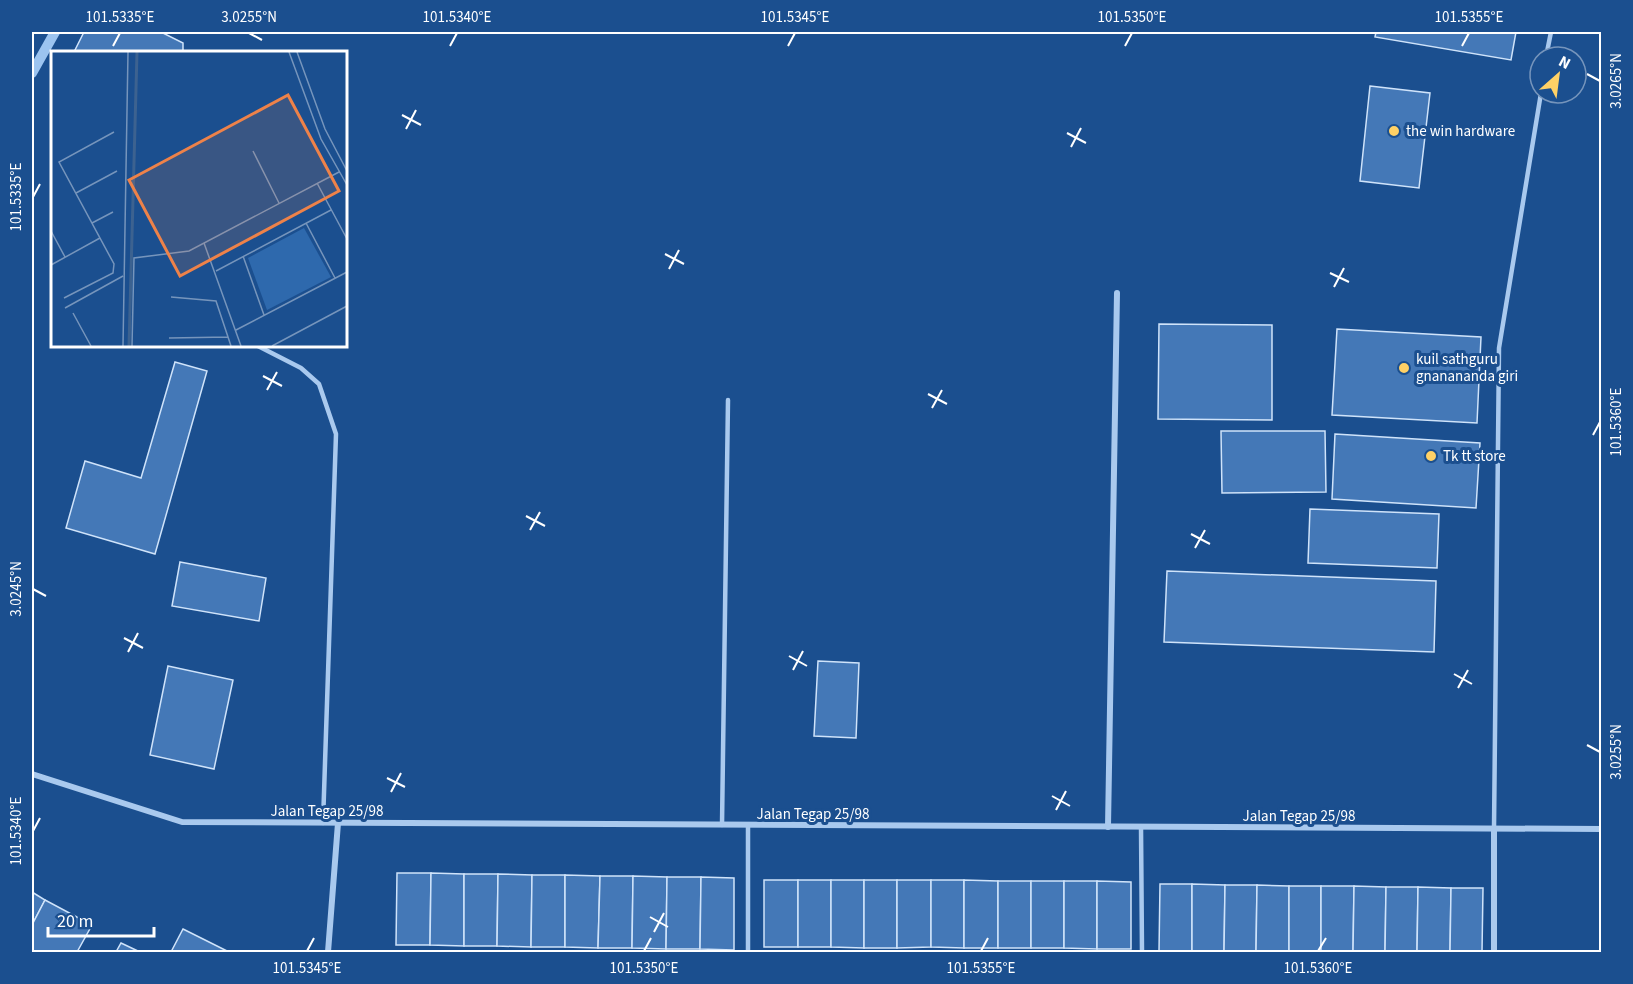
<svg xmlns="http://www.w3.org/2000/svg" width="1633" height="984" font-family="'Source Sans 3',sans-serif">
<rect width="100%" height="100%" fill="#1b4f8f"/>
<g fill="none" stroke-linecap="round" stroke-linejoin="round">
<!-- stream -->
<polyline stroke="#9cc4f0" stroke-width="10" points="32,73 55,32"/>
</g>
<!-- building -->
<g fill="#4478b7" stroke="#cfe3fa" stroke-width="1.5">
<polygon points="84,32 161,32 183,43 183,52 74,52"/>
<polygon points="1376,32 1516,32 1511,60 1375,37"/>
<polygon points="1370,86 1430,93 1419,188 1360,181"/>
<polygon points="1159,324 1272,325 1272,420 1158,419"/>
<polygon points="1337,329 1481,337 1477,423 1332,415"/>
<polygon points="175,362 207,371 155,554 66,528 85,461 141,478"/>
<polygon points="1221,431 1325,431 1326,492 1222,493"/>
<polygon points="1335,434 1480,443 1476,508 1332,499"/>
<polygon points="1310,509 1439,514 1437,568 1308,563"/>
<polygon points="180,562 266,578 259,621 172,606"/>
<polygon points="1167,571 1436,581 1434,652 1164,642"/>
<polygon points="818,661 859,663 856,738 814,736"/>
<polygon points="168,666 233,680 214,769 150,755"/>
<polygon points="397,873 431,873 430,945 396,945"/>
<polygon points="431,873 464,874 464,946 430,945"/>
<polygon points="464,874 498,874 497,946 464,946"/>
<polygon points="498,874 532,875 531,947 497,946"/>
<polygon points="532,875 565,875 565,947 531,947"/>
<polygon points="565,875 600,876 598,948 565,947"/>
<polygon points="600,876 633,876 632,948 598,948"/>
<polygon points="633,876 667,877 666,949 632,948"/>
<polygon points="667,877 701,877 700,949 666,949"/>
<polygon points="701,877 734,878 734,950 700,949"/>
<rect x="764" y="880" width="34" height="67"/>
<rect x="798" y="880" width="33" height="67"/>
<polygon points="831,880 864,880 864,948 831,947"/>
<rect x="864" y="880" width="33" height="68"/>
<polygon points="897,880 931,880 931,947 897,948"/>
<polygon points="931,880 964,880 964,948 931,947"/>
<polygon points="964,880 998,881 998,948 964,948"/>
<rect x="998" y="881" width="33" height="67"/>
<rect x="1031" y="881" width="33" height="67"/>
<polygon points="1064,881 1097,881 1097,949 1064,948"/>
<polygon points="1097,881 1131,882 1131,949 1097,949"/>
<polygon points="1160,884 1192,884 1192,952 1159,952"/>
<polygon points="1192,884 1225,885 1224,952 1192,952"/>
<polygon points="1225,885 1257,885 1256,952 1224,952"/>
<polygon points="1257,885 1289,886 1289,952 1256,952"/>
<rect x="1289" y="886" width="32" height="66"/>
<polygon points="1321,886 1354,886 1353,952 1321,952"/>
<polygon points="1354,886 1386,887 1385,952 1353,952"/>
<polygon points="1386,887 1418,887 1417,952 1385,952"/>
<polygon points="1418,887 1451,888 1450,952 1417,952"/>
<polygon points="1451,888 1483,888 1482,952 1450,952"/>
<polygon points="32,892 45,900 32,925"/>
<polygon points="45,900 92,925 77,952 32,952 32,925"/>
<polygon points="183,929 229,952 171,952"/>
<polygon points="121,943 140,952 116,952"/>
</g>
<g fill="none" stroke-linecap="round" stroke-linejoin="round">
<!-- lane -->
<g stroke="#a9c9ee" stroke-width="4.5">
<polyline points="1546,57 1551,32"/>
<polyline points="256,345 301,368 319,384 336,434 323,823"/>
<polyline points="722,825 728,400"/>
<polyline points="748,825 748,952"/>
<polyline points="1141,827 1142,952"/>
<polyline points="1494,829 1499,348 1541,93"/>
</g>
<!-- street -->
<g stroke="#a9c9ee" stroke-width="6">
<polyline points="32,774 182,822 1602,829"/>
<polyline points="1108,827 1117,293"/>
<polyline points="328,952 338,823"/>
<polyline points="1494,952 1494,829"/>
</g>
</g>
<!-- ticks -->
<path fill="none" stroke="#fff" stroke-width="2" d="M249 33 262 40M113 46 120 33M450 46 457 33M788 46 795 33M1125 46 1132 33M1462 46 1469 33M1587 74 1600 81M402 115 421 125M406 129 416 110M1067 133 1086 143M1071 147 1081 128M33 197 40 184M665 254 684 264M669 269 679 250M1330 273 1349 282M1334 287 1344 268M263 376 282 386M267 390 277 372M928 394 947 404M932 408 942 390M1593 435 1600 422M526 516 545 526M530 530 540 512M1191 534 1210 544M1195 548 1205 530M33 589 46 596M124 638 143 648M128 652 138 633M789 656 807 666M793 670 803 651M1454 674 1472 684M1458 688 1468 670M1587 745 1600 752M387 778 405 787M391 792 401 773M1052 796 1070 806M1056 810 1066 791M33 831 40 818M650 917 668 927M654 932 664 913M307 951 314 938M644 951 651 938M981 951 988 938M1318 951 1326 938"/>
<!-- markers -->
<g fill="#ffd166" stroke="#1b4f8f" stroke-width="2">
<circle cx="1394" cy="131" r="6"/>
<circle cx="1404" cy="368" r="6"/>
<circle cx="1431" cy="456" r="6"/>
</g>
<g text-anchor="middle" stroke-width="6" stroke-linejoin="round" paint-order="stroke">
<!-- poi labels -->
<g font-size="15" fill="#fff" stroke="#1b4f8f" text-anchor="start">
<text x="1406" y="136">the win hardware</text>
<text x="1416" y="364">kuil sathguru<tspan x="1416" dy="17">gnanananda giri</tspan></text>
<text x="1443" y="461">Tk tt store</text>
</g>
<!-- street labels -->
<g font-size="15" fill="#fff" stroke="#1b4f8f">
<text x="327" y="816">Jalan Tegap 25/98</text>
<text x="813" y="819">Jalan Tegap 25/98</text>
<text x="1299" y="821">Jalan Tegap 25/98</text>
</g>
</g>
<!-- overview -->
<g transform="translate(51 51)">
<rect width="296" height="296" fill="#1b4f8f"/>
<path d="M253 177 280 226 216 259 197 207Z" fill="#2e69ad"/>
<path fill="none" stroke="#3c6290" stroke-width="3" d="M78 295 86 1"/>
<path fill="none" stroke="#7695bc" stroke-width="1.5" d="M238 1 270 88 296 134M246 1 274 78 296 120M202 100 228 152M266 132 296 188M25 142 66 120M41 172 62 161M255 172 284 227M0 180 14 206M153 192 190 295M192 205 213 264M0 214 49 187M165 220 280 159M120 246 165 250 180 295M13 247 62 222 63 213 8 111 63 81M14 257 72 225M22 262 40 295M185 279 296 221M118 287 177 286M72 295 77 1M81 295 83 207 138 200 288 121M221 295 296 255"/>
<path fill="#ee8249" fill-opacity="0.15" stroke="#ee8249" stroke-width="3" d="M237 44 288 140 129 225 78 129Z"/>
<rect width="296" height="296" fill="none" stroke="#fff" stroke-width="3"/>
</g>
<!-- border -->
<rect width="1633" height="984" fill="none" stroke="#1b4f8f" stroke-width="66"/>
<!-- north arrow -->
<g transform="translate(1558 75) rotate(28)"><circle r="28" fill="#1b4f8f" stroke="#7695bc" stroke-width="1.5"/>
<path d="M0-4.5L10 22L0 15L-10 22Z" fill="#ffd166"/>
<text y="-9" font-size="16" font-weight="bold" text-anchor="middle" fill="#ffffff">N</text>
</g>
<!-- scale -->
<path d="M48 927v9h106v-9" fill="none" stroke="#ffffff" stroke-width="3"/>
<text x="57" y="927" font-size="18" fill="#ffffff" stroke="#1b4f8f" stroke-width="4.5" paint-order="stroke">20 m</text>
<rect x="33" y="33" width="1567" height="918" fill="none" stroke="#fff" stroke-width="2"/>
<g font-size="15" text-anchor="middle" fill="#fff">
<text x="120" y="22">101.5335°E</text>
<text x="249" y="22">3.0255°N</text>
<text x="457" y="22">101.5340°E</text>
<text x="795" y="22">101.5345°E</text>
<text x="1132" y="22">101.5350°E</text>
<text x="1469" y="22">101.5355°E</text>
<text transform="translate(1616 81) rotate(-90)" y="5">3.0265°N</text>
<text transform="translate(16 197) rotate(-90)" y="5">101.5335°E</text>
<text transform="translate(1616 422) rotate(-90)" y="5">101.5360°E</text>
<text transform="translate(16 589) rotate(-90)" y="5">3.0245°N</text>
<text transform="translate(1616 752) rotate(-90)" y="5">3.0255°N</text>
<text transform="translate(16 831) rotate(-90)" y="5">101.5340°E</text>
<text x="307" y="973">101.5345°E</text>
<text x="644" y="973">101.5350°E</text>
<text x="981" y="973">101.5355°E</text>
<text x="1318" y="973">101.5360°E</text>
</g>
</svg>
